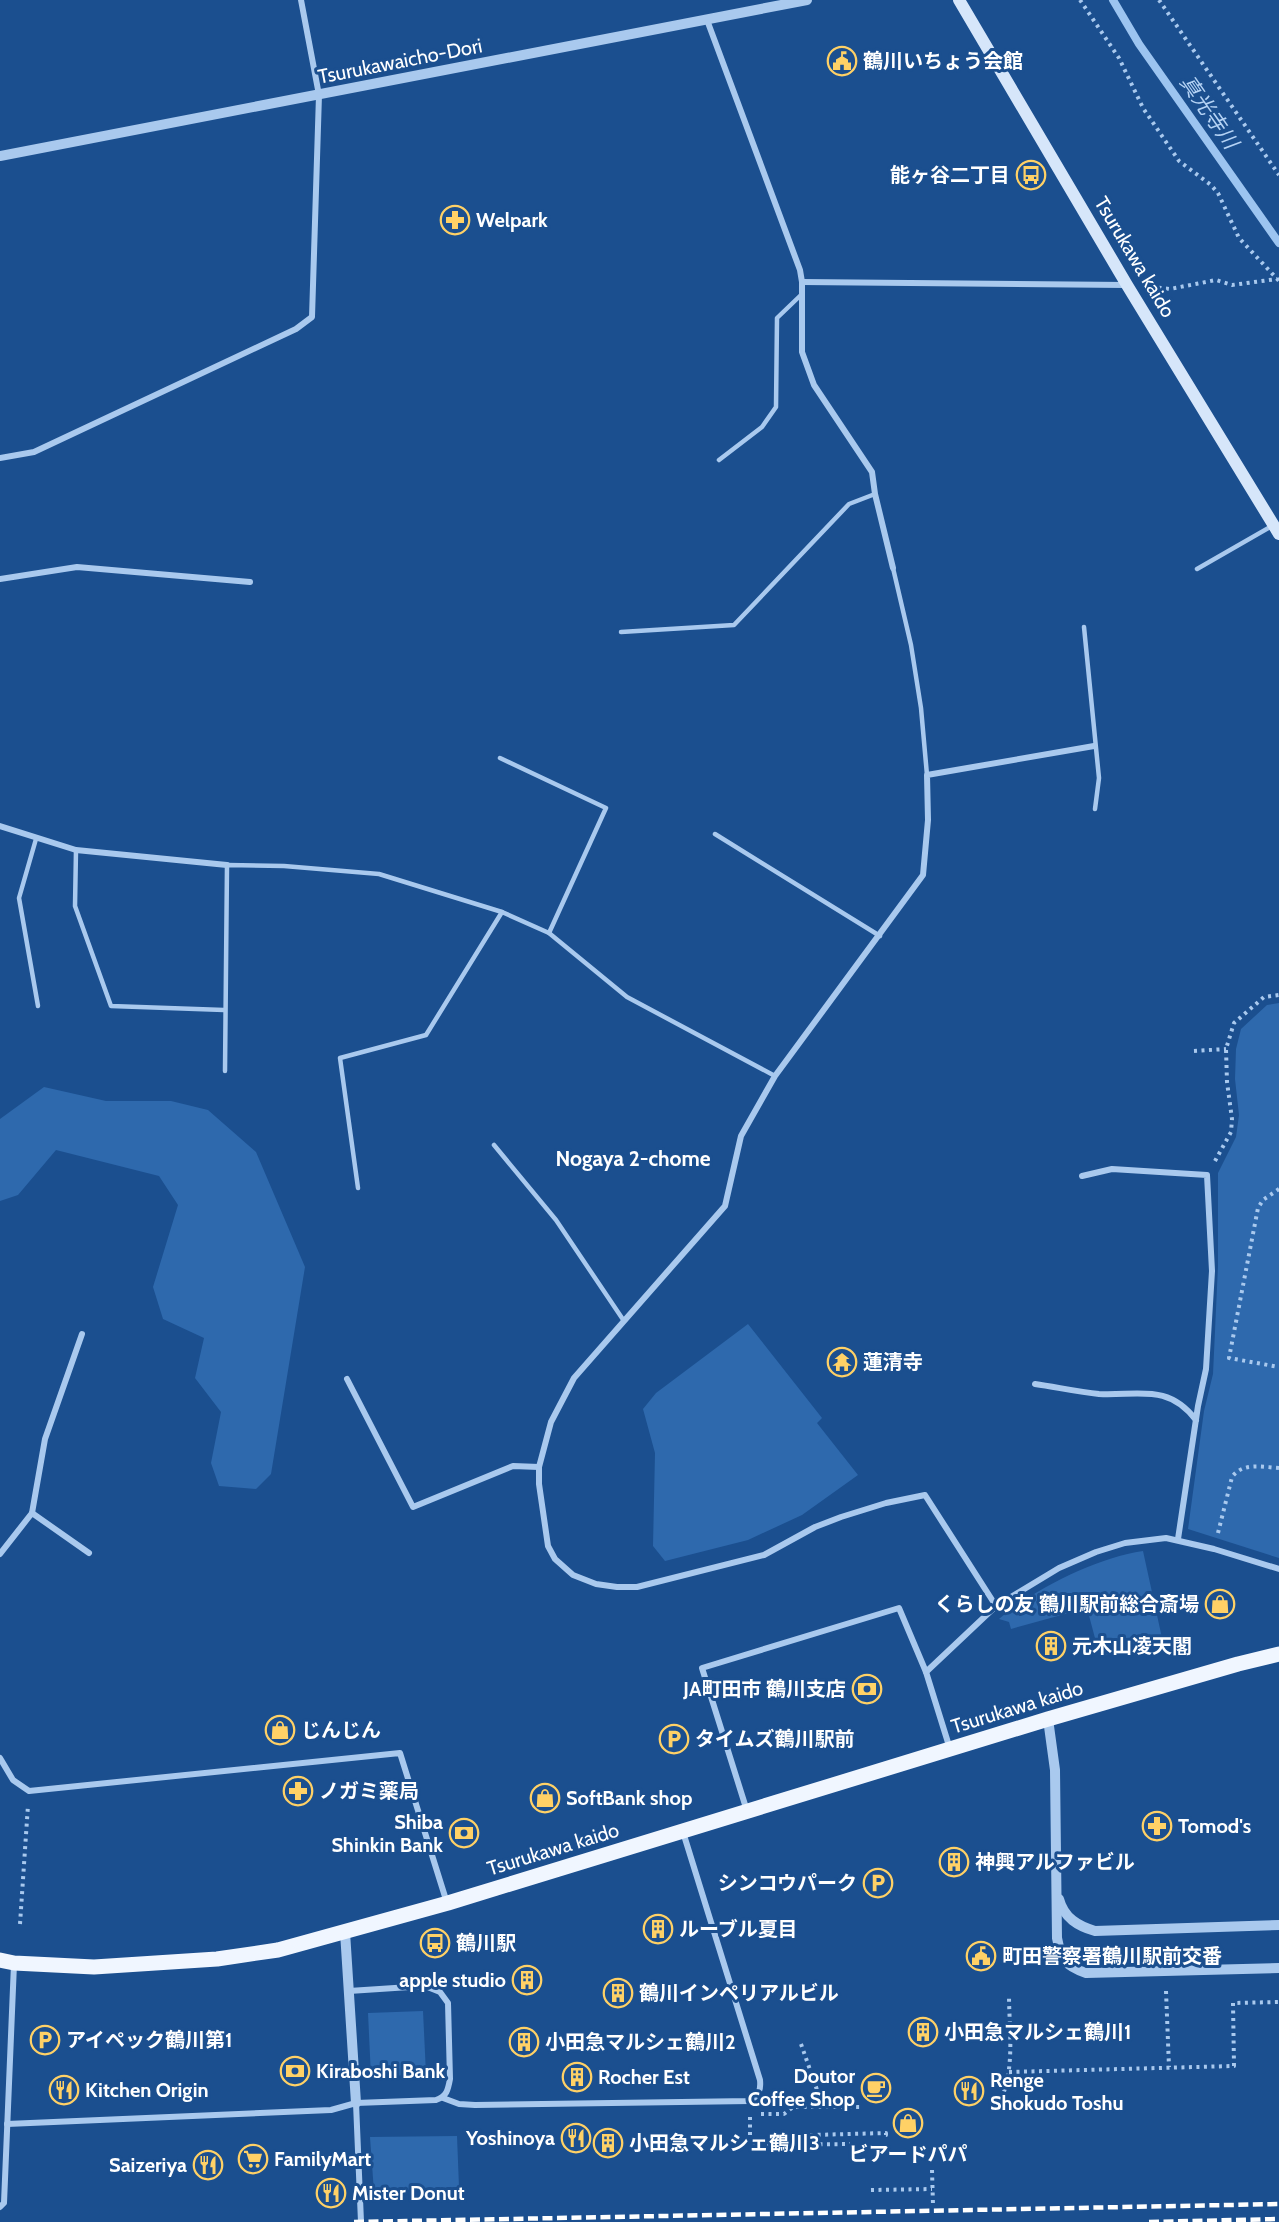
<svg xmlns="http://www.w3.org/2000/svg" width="1279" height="2222" font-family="Cabin,'Noto Sans JP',sans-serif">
<rect width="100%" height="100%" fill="#1b4f8f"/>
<!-- green -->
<g fill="#2e69ad">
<polygon points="1279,1003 1279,1558 1188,1529 1204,1411 1213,1374 1218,1266 1218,1173 1236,1137 1239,1115 1235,1079 1236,1049 1241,1029 1267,1005"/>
<polygon points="44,1087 106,1101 171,1101 208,1110 256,1152 305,1267 271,1474 256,1489 219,1486 211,1463 221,1412 195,1378 204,1338 163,1319 153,1287 178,1205 159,1176 56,1150 18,1195 0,1201 0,1119"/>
<polygon points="748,1324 822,1418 817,1423 858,1475 802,1515 748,1540 665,1561 653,1546 655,1453 643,1409 656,1393"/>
<path d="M1143 1551 1162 1638 1100 1657 1087 1608 1011 1629 1009 1622 999 1619C1036 1588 1096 1558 1143 1551Z"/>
<polygon points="423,2011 426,2074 371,2077 368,2013"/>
<polygon points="457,2136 459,2187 374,2192 370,2137"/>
</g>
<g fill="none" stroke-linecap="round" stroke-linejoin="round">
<!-- stream -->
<polyline stroke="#9cc4f0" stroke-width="8" points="1113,0 1139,44 1279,243"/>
<!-- path -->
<g stroke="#a9c9ee" stroke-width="4" stroke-dasharray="3 4.5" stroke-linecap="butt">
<polyline points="1080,0 1119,58 1143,108 1179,161 1211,185 1218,193 1239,238 1279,281"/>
<polyline points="1159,0 1279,175"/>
<polyline points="1151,287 1170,289 1216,280 1232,285 1277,279"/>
<polyline points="1194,1051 1226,1049"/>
<polyline points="1215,1161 1231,1132 1232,1119 1227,1082 1226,1049 1234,1023 1264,997 1279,995"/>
<polyline points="1279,1189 1263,1200 1258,1208 1229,1358 1279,1367"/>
<path d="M1218 1533 1232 1477C1243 1462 1262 1467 1279 1468"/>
<polyline points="20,1924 28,1805"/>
<polyline points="1166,1991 1169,2067"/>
<polyline points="801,2044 823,2107"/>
<polyline points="1009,2072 1234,2066 1233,2003 1279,2002"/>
<path d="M998 2105C1016 2073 1009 2030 1009 1995"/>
<polyline points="761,2114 784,2114 793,2107 860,2107"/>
<polyline points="750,2117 750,2145 850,2144"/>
<polyline points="771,2145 775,2136 886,2133 886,2135 883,2135"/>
<polyline points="932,2170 933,2205"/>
<polyline points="871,2190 932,2189"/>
</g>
<!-- service -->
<g stroke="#a9c9ee" stroke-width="4.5">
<polyline points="719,460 762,427 776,407 777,318 802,294"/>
<polyline points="893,568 911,645 921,708 927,775"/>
<polyline points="1197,569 1272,526"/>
<polyline points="1084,627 1099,778 1095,809"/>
<polyline points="621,632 734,625 849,504 875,494"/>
<polyline points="500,758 606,808 549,933"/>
<polyline points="715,834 880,936"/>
<polyline points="36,839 19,898 38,1006"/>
<polyline points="76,850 75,906 111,1006 224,1010"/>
<polyline points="225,1071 227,865 284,866 379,874 502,912 549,933 627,997 775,1076"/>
<polyline points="494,1145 556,1220 624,1321"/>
<polyline points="358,1188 340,1058 426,1035 502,912"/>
</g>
<!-- minor -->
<g stroke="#a9c9ee" stroke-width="6">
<polyline points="707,20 800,270 802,282 802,352 814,385 872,472 875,494 893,568"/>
<polyline points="802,282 1126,285"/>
<polyline points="0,458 34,452 296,329 312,317 319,95 301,0"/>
<polyline points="0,579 77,567 250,582"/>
<polyline points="0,826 76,850 227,865"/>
<polyline points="1082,1176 1112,1169 1207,1175 1212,1271 1206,1369 1198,1406 1178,1539"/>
<polyline points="347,1379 413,1507 513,1466 539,1467"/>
<path d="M1035 1384C1056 1387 1078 1392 1099 1394 1138 1396 1168 1383 1196 1420"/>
<polyline points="32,1513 45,1439 82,1334"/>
<polyline points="0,1554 32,1513 89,1553"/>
<polyline points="996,1606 925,1495 886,1503 841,1517 815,1527 764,1555 637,1587 617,1587 596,1584 573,1575 555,1559 548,1546 539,1484 539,1467 551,1422 574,1378 725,1206 741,1136 775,1076 923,875 928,820 927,775 1094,746"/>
<polyline points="926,1672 996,1606 1059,1568 1096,1552 1125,1543 1166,1538 1214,1549 1279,1569"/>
<polyline points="0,1758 13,1780 29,1791 400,1753 447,1903"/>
<polyline points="747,1811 702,1668 899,1608 926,1672 950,1749"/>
<path d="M443 2098 459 2104 475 2105 750 2101C759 2095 761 2090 760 2080L683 1832"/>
<polyline points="356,2103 361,2222"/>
<path d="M7 2124 331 2110 356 2103 436 2100C447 2096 448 2090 450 2079L448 2003 440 1992 425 1986 349 1991"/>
<polyline points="0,2207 4,2203 14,1964"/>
</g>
<!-- tertiary -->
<g stroke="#a9c9ee" stroke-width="10">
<polyline points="0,156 807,0"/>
<path d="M1048 1719 1055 1770 1057 1938C1061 1959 1065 1966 1086 1973L1279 1968"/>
<path d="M1059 1899C1064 1918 1078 1926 1095 1931L1279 1925"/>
<polyline points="345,1932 356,2103"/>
</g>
<!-- secondary -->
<polyline stroke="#d6e6fa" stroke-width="12" points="959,0 1127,285 1279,534"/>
<!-- primary -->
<polyline stroke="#f0f6ff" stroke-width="15" points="0,1960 14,1963 94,1967 217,1959 278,1950 448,1903 1048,1719 1238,1664 1279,1654"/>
<!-- rail -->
<g stroke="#fff" stroke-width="4.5" stroke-dasharray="10 4.5" stroke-linecap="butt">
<polyline points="354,2222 1279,2204"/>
<polyline points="1149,2222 1279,2219"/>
</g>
</g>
<!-- icons -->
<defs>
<g id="civic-ring" transform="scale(1.5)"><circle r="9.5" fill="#1b4f8f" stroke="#ffd166" stroke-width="1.5"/><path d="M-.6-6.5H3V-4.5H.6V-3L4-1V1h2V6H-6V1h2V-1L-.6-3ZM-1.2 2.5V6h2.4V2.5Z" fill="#ffd166"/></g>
<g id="bus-ring" transform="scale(1.5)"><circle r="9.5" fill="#1b4f8f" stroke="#ffd166" stroke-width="1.5"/><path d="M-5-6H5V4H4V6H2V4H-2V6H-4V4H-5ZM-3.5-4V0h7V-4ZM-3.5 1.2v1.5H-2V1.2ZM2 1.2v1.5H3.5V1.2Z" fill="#ffd166"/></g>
<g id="pharmacy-ring" transform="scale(1.5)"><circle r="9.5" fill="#1b4f8f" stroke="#ffd166" stroke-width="1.5"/><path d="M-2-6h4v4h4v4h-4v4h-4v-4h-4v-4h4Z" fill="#ffd166"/></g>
<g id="temple-ring" transform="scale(1.5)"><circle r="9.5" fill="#1b4f8f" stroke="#ffd166" stroke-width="1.5"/><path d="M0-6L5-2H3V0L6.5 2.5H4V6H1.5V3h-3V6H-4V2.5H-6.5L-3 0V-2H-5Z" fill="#ffd166"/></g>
<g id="shop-ring" transform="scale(1.5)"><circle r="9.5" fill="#1b4f8f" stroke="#ffd166" stroke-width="1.5"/><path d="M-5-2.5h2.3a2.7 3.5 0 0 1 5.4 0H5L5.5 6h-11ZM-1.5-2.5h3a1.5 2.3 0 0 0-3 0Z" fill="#ffd166"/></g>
<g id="building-ring" transform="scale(1.5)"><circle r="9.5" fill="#1b4f8f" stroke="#ffd166" stroke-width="1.5"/><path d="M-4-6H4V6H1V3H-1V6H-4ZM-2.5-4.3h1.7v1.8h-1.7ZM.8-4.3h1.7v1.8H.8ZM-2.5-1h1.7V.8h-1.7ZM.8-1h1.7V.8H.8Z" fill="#ffd166"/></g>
<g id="bank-ring" transform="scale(1.5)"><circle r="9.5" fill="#1b4f8f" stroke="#ffd166" stroke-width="1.5"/><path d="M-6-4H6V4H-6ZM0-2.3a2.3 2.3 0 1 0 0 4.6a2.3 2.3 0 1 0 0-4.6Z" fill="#ffd166"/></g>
<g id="parking-ring" transform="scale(1.5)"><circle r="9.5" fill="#1b4f8f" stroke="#ffd166" stroke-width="1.5"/><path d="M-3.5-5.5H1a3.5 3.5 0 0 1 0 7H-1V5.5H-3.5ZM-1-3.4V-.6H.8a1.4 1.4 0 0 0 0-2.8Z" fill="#ffd166"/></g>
<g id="cafe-ring" transform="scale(1.5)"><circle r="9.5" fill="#1b4f8f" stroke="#ffd166" stroke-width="1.5"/><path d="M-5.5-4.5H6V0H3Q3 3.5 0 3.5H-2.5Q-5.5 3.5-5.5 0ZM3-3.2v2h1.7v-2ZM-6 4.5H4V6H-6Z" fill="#ffd166"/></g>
<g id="restaurant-ring" transform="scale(1.5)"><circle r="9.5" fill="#1b4f8f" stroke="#ffd166" stroke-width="1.5"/><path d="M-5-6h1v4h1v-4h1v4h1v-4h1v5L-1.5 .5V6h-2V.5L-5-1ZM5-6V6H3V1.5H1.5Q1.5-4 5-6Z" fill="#ffd166"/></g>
<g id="supermarket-ring" transform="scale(1.5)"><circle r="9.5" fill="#1b4f8f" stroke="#ffd166" stroke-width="1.5"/><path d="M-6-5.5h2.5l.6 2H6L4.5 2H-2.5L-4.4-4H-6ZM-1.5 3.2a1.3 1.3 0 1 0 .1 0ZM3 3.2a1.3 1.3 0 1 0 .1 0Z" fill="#ffd166"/></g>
</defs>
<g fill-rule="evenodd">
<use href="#civic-ring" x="842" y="61"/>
<use href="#bus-ring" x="1031" y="175"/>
<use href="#pharmacy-ring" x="455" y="220"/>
<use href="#temple-ring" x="842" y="1362"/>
<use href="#shop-ring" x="1220" y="1604"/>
<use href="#building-ring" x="1051" y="1646"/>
<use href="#bank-ring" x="867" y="1689"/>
<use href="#shop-ring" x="280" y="1730"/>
<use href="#parking-ring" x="674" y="1739"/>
<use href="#pharmacy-ring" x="298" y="1791"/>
<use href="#shop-ring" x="545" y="1798"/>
<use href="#pharmacy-ring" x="1157" y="1826"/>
<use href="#bank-ring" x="464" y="1833"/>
<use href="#building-ring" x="954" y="1862"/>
<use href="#parking-ring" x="878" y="1883"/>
<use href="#building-ring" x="658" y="1929"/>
<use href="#bus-ring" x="435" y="1943"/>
<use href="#civic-ring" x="981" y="1956"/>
<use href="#building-ring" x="527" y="1980"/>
<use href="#building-ring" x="618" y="1993"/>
<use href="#building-ring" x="923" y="2032"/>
<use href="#parking-ring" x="45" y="2040"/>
<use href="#building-ring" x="524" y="2042"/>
<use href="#bank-ring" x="295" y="2071"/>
<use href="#building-ring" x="577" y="2077"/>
<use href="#cafe-ring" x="876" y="2088"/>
<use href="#restaurant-ring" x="64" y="2090"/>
<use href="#restaurant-ring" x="969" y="2091"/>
<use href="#shop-ring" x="908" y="2123"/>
<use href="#restaurant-ring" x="576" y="2138"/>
<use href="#building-ring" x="608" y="2143"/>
<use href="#supermarket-ring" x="253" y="2159"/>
<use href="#restaurant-ring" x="208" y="2165"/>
<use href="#restaurant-ring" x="331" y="2193"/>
</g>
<g text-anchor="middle" stroke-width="6" stroke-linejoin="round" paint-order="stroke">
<!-- street labels -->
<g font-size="20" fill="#fff" stroke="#1b4f8f">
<text transform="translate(400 61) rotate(-11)" y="7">Tsurukawaicho-Dori</text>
<text transform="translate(1135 257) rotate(59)" y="7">Tsurukawa kaido</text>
<text transform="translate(1017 1707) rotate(-17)" y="7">Tsurukawa kaido</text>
<text transform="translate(553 1849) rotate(-17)" y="7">Tsurukawa kaido</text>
</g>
<!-- poi labels -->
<g font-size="20" font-weight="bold" fill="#fff" stroke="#1b4f8f" text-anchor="start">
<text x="863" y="68">鶴川いちょう会館</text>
<text x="1010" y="182" text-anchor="end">能ヶ谷二丁目</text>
<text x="476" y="227">Welpark</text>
<text x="863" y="1369">蓮清寺</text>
<text x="1199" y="1611" text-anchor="end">くらしの友 鶴川駅前総合斎場</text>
<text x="1072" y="1653">元木山凌天閣</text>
<text x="846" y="1696" text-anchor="end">JA町田市 鶴川支店</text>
<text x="301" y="1737">じんじん</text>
<text x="695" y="1746">タイムズ鶴川駅前</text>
<text x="319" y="1798">ノガミ薬局</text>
<text x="566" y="1805">SoftBank shop</text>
<text x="443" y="1829" text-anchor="end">Shiba<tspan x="443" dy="23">Shinkin Bank</tspan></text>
<text x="1178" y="1833">Tomod's</text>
<text x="975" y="1869">神興アルファビル</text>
<text x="857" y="1890" text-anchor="end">シンコウパーク</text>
<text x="679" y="1936">ルーブル夏目</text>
<text x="456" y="1950">鶴川駅</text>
<text x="1002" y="1963">町田警察署鶴川駅前交番</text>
<text x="506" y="1987" text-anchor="end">apple studio</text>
<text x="639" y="2000">鶴川インペリアルビル</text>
<text x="944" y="2039">小田急マルシェ鶴川1</text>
<text x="66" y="2047">アイペック鶴川第1</text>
<text x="545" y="2049">小田急マルシェ鶴川2</text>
<text x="316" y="2078">Kiraboshi Bank</text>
<text x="855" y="2083" text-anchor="end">Doutor<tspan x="855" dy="23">Coffee Shop</tspan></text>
<text x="598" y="2084">Rocher Est</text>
<text x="990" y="2087">Renge<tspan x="990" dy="23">Shokudo Toshu</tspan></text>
<text x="85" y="2097">Kitchen Origin</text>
<text x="555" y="2145" text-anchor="end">Yoshinoya</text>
<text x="629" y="2150">小田急マルシェ鶴川3</text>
<text x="908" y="2161" text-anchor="middle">ビアードパパ</text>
<text x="274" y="2166">FamilyMart</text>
<text x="187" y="2172" text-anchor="end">Saizeriya</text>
<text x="352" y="2200">Mister Donut</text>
</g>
<!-- water labels -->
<g font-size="21" font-style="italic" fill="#b5d3f5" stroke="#1b4f8f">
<text transform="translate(1209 112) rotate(55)" y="7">真光寺川</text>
</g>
<!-- neighbourhood labels -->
<g font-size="21" font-weight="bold" fill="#fff" stroke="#1b4f8f">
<text x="633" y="1166">Nogaya 2-chome</text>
</g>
</g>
</svg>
